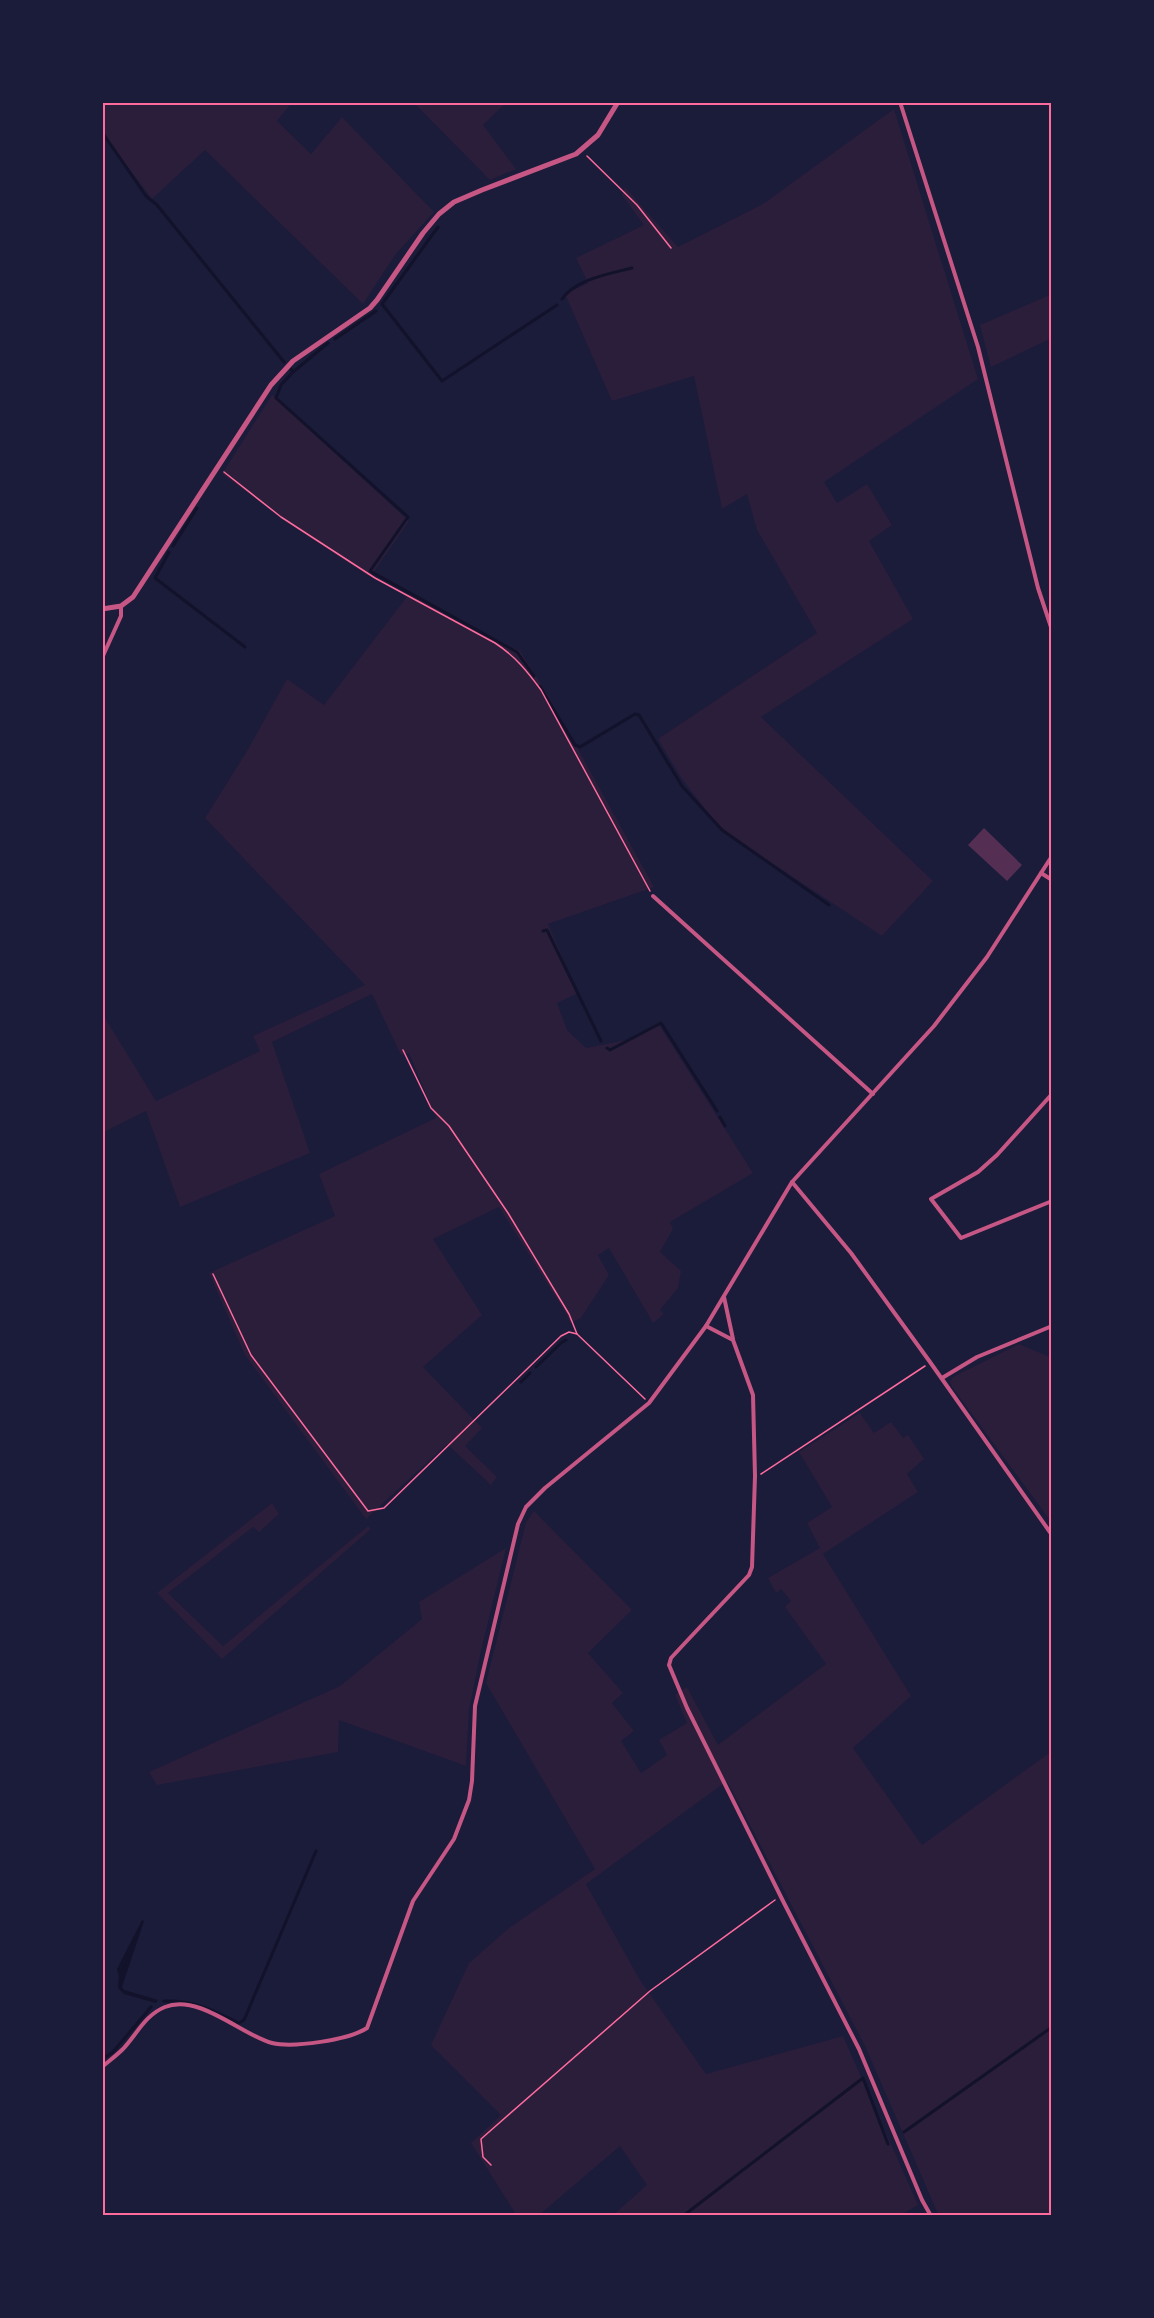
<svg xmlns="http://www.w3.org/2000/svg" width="1154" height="2318" font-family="'DM Sans',sans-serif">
<rect width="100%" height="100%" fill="#1b1b3a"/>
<!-- green -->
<g fill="#2a1e3b">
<polygon points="102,102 287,102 290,105 277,121 311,154 342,117 434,212 395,255 363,304 205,150 152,199 102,133"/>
<polygon points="413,102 507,102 483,125 516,169 490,180"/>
<polygon points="894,109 978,379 824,482 837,503 867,484 892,525 869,541 913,619 761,717 933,881 882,936 737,840 714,821 680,776 658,739 817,633 757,530 747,494 722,509 694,376 612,401 565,294 588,283 576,258 644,225 622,195 625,187 678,247 763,204"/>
<polygon points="1052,294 1052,338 991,367 980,325"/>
<polygon points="272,395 409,521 370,577 297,529 222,474"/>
<polygon points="409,594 520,651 550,698 654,887 548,924 578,993 557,1003 567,1030 586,1048 627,1040 658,1023 753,1173 670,1222 673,1229 660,1252 681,1271 678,1288 660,1310 664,1314 653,1323 609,1248 598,1255 609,1275 581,1318 570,1323 567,1315 499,1207 433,1239 482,1315 423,1367 482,1428 465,1446 497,1477 491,1485 447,1444 366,1519 245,1355 209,1273 335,1216 319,1174 436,1118 409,1053 401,1055 372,994 272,1042 310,1153 180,1207 146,1111 102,1133 102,1013 156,1101 260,1051 253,1036 365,985 205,818 247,751 287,679 324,705"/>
<polygon points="1019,1344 1052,1358 1052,1523 952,1387 950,1382 953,1377"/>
<polygon points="860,1413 874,1433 891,1422 903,1438 908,1435 924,1459 907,1474 918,1492 823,1554 911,1696 853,1748 922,1845 1052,1751 1052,2216 939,2216 865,2046 727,1781 586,1884 640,1980 706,2074 843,2036 918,2205 899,2216 612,2216 647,2185 620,2146 538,2216 517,2216 471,2143 501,2115 431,2045 469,1963 509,1928 595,1869 486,1683 526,1522 534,1511 632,1610 588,1653 623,1693 612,1703 634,1731 621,1741 641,1773 667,1755 659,1740 687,1723 675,1695 687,1687 718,1745 826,1664 785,1607 791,1601 781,1589 776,1593 768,1578 820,1548 807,1523 832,1507 799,1452"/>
<polygon points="272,1503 279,1514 259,1532 253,1527 168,1593 223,1646 368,1526 371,1529 222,1659 157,1593"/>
<polygon points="506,1548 481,1651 469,1709 466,1766 339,1720 338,1752 157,1785 149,1772 340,1686 422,1619 419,1602"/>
</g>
<!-- water -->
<polygon fill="#12122b" points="142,1920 144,1921 122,1987 124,1990 158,2000 156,2003 124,1994 118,1988 119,1976 117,1969"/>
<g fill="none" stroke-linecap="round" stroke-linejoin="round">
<!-- stream -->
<g stroke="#12122b" stroke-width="3">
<polyline points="102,132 146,196 157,205 284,362"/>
<polyline points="438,227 382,304 442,381 557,305"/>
<path d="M562 299C576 279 609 274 632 268"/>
<polyline points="335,339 376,311"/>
<polyline points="291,369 293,372 281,385 276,398 408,517 370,571 517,652 534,676"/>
<polyline points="293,372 328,343"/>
<polyline points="173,546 197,508"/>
<polyline points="169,552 155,578 245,647"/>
<polyline points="540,686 575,745 580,747 635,714 639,715 682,786 722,830 829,905"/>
<polyline points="543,931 547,930 601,1041"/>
<polyline points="607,1048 610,1050 661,1023 717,1111"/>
<polyline points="720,1117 725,1126"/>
<polyline points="536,1367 561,1343 566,1340"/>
<polyline points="521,1382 530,1373"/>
<path d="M164 2001C194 2000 212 2010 239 2023L244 2020 316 1851"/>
<polyline points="102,2059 113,2052 151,2007"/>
<polyline points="904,2132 1052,2027"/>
<polyline points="683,2216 863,2078 888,2144"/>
</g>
</g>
<!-- building -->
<polygon fill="#542f53" points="984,828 1022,865 1007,881 968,845"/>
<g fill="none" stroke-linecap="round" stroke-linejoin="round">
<!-- path -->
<g stroke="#ff6b9d" stroke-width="1.5">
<polyline points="587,156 637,205 671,248"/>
<path d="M224 472 281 517 375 578 495 643C515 656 527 671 541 690L650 891"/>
<polyline points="403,1050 431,1108 449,1126 508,1213 569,1314 577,1334"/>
<polyline points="213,1274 251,1355 368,1511 384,1508 561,1336 569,1332 577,1334 645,1399"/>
<polyline points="761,1474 925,1366"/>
<polyline points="491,2165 483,2157 481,2139 650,1991 775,1900"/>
</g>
<!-- minor -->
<g stroke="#c65784" stroke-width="4">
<polyline points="900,102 978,347 1038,588 1052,630"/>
<polyline points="102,658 121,616 121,606"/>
<polyline points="1041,873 1052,880"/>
<polyline points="653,896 873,1094"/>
<polyline points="1052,1094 997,1155 978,1172 931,1199 961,1238 1052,1201"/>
<polyline points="792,1182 851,1253 930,1362 1052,1535"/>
<polyline points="724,1297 733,1339"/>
<polyline points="706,1326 733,1340 753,1395 755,1476 752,1567 749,1575 684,1644 671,1658 669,1665 687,1708 784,1903 859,2049 922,2200 931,2216"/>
<polyline points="942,1378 977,1357 1052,1326"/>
<path d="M102 2067C109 2061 117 2055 123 2049 137 2034 145 2015 165 2007 199 1993 243 2036 272 2043 293 2048 349 2040 367 2028L413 1901 454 1839 469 1800 472 1781 475 1706 518 1524 526 1507 545 1488 649 1403 706 1326 792 1182 934 1026 987 957 1052 856"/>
</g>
<!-- tertiary -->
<polyline stroke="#c65784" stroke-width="5" points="102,609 121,606 133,597 271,385 293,361 370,308 377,300 423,233 439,214 454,202 482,190 576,154 598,135 618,102"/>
</g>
<!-- border -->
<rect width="1154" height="2318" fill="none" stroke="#1b1b3a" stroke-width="207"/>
<rect x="104" y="104" width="946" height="2110" fill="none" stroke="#ff6b9d" stroke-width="2"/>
</svg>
